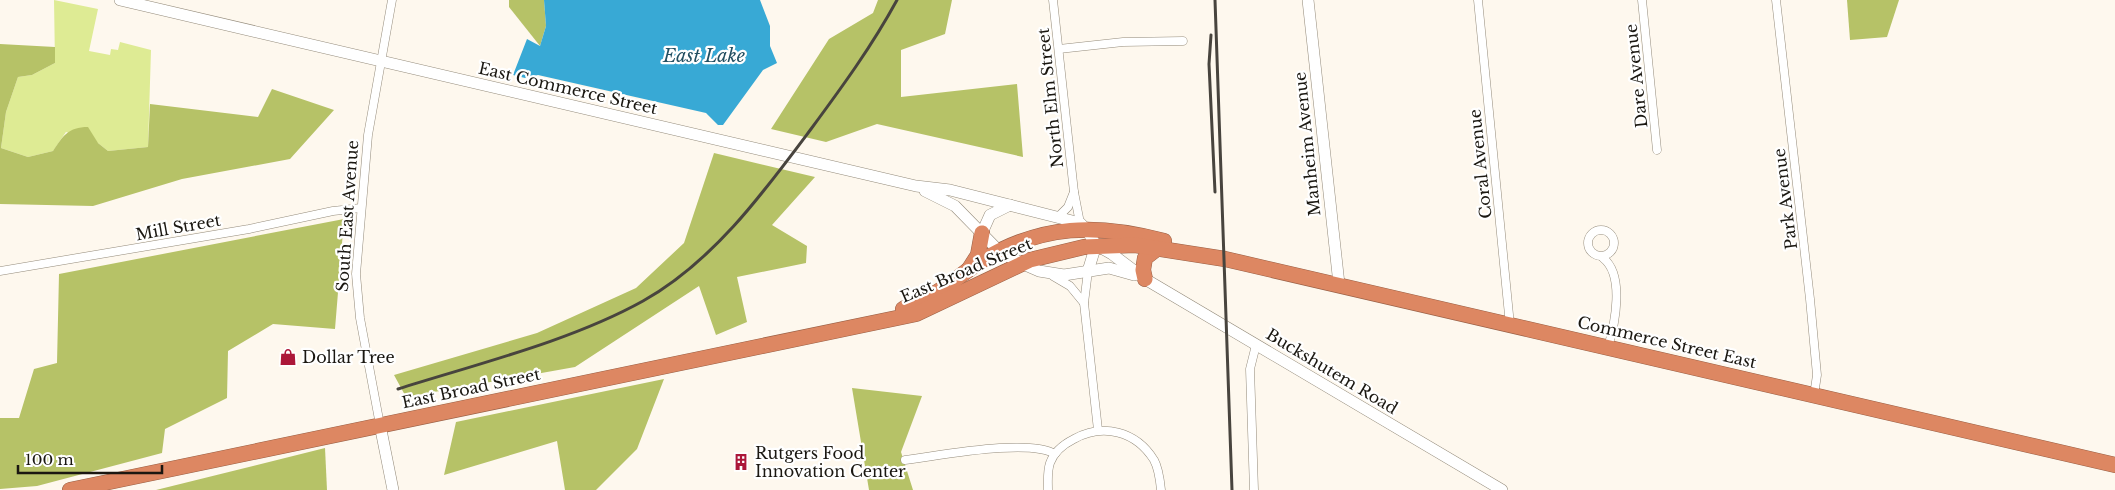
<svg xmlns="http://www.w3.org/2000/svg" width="2115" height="490" font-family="'Libre Baskerville',serif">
<rect width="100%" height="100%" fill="#fef8ee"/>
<!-- green -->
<polygon fill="#deeb94" points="54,0 98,9 89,51 110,55 111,49 118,50 120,42 151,50 148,147 108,151 98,143 66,132 53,151 28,157 1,148 6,112 18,77 32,75 55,63"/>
<!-- forest -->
<g fill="#b6c267">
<polygon points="509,0 544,0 546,26 540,46 509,7"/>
<polygon points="878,0 952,0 945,34 901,50 901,97 1017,84 1023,157 877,124 826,142 771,129 829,39 873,13"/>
<polygon points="1847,0 1899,0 1887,37 1850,40"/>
<path d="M0 44 55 47V63L32 75 18 77 6 112 1 148 28 157 53 151C63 136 68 127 88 127L98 143 108 151 148 147 150 104 258 117 272 89 334 110 290 159 182 179 93 206 0 204Z"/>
<polygon points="714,153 815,177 772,225 807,246 806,263 737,277 747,322 716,335 699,286 575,367 406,397 394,375 537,333 636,288 684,243"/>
<polygon points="344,219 335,329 273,324 228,351 227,398 165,429 162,453 37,486 0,489 0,418 19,418 34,369 57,363 59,274"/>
<polygon points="664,379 637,449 596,490 565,490 557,441 444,475 456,422"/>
<polygon points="852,388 922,396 901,452 913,490 869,490"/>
<polygon points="325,448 327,490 156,490"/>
</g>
<!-- water -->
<polygon fill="#38a9d5" points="544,0 760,0 770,26 770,46 777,63 763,70 723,125 718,125 706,113 538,75 525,78 513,75 527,39 540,46 546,26"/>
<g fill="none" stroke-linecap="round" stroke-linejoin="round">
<!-- street casing -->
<g stroke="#948b7b" stroke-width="9">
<g id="street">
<polyline points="1053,0 1074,192 1080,223"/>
<polyline points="1478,0 1510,325"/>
<polyline points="1642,0 1657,150"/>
<polyline points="1776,0 1810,299 1817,375 1814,395"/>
<polyline points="1059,49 1123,42 1183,41"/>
<polyline points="1058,217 1068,207 1074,192"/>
<circle cx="1601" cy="243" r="13"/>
<path d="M1603 258C1625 275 1615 324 1608 347"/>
<polyline points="0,271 249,229 333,211 361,208"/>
<polyline points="1088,271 1084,303 1098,430"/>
<polyline points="1053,276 1070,286 1084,303"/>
<polyline points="380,425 360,318 356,274 368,135 392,0"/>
<path d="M905 460C939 456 1028 438 1055 454"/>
<path d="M1048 490C1048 481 1047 472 1050 463 1054 452 1064 444 1074 439 1103 423 1136 431 1154 460 1159 469 1160 480 1161 490"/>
<polyline points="1254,490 1250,369 1256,345"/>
</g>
</g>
<!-- secondary casing -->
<g stroke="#948b7b" stroke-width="12">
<g id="secondary">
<polyline points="120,0 916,186 950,190 1080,223 1086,229 1096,245 1112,254 1145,279 1502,490"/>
<polyline points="1308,0 1339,284"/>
<polyline points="925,191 955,206 1000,252 1023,264 1039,271 1064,275 1109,268 1134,275"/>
<polyline points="982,233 990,215 1010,205"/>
<polyline points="1088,271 1096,245"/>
<polyline points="380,425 393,490"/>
</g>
</g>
<!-- highway casing -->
<g stroke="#996046" stroke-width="16">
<g id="highway">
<polyline points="969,269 978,255 982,233"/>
<polyline points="1145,279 1143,270 1145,258 1158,248"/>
<path d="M903 309C914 303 926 298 937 292 952 283 966 271 981 261 1042 224 1097 223 1164 241"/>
<polyline points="70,490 916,314 1030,260 1084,247 1135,245 1225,259 2115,465"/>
</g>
</g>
<!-- street -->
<use href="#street" stroke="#fff" stroke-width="8"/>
<!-- secondary -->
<use href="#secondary" stroke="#fff" stroke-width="11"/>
<!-- highway -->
<use href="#highway" stroke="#dd8762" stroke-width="15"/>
<!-- rail -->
<g stroke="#48443e" stroke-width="3">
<polyline points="1215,0 1232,490"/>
<polyline points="1211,35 1209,64 1215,192"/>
<path d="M398 389C477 364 571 341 643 301 713 262 764 192 811 129 842 87 872 46 897 0"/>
</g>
</g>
<!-- icons -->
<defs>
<g id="shop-bare" transform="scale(1.35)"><path d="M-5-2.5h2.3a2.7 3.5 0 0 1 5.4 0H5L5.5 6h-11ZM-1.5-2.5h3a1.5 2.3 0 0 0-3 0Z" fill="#ac1739" stroke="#fff" stroke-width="2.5" paint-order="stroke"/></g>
<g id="building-bare" transform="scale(1.35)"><path d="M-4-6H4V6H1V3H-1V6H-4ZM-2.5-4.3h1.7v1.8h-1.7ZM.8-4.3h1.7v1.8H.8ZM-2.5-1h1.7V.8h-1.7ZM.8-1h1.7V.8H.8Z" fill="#ac1739" stroke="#fff" stroke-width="2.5" paint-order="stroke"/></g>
</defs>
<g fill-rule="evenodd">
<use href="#shop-bare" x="288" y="357"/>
<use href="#building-bare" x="741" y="462"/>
</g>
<g text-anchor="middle" stroke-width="4.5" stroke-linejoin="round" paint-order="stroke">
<!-- street labels -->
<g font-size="16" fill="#1a1711" stroke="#fff">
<text transform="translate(1636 76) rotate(-96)" y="6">Dare Avenue</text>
<text transform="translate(568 88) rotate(13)" y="6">East Commerce Street</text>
<text transform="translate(1050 98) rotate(-96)" y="6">North Elm Street</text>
<text transform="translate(1307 144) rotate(-96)" y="6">Manheim Avenue</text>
<text transform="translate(1480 164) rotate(-96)" y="6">Coral Avenue</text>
<text transform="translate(1785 199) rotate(-97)" y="6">Park Avenue</text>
<text transform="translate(347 216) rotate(-86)" y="6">South East Avenue</text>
<text transform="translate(178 227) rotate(-10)" y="6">Mill Street</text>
<text transform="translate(966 270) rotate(-23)" y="6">East Broad Street</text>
<text transform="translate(1667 342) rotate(13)" y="6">Commerce Street East</text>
<text transform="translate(1332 371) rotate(31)" y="6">Buckshutem Road</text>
<text transform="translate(471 388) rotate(-12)" y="6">East Broad Street</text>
</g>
<!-- poi labels -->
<g font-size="16" fill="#1a1711" stroke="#fff" text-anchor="start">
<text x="302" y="363">Dollar Tree</text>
<text x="755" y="459">Rutgers Food<tspan x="755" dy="18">Innovation Center</tspan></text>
</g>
<!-- water labels -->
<g font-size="18" font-style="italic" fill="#224f62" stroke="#fff">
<text x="704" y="62">East Lake</text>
</g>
</g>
<!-- scale -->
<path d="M18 465v8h144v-8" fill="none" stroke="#1a1711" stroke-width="2.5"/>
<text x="25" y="465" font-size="15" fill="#1a1711" stroke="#ffffff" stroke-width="4" paint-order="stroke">100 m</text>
</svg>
